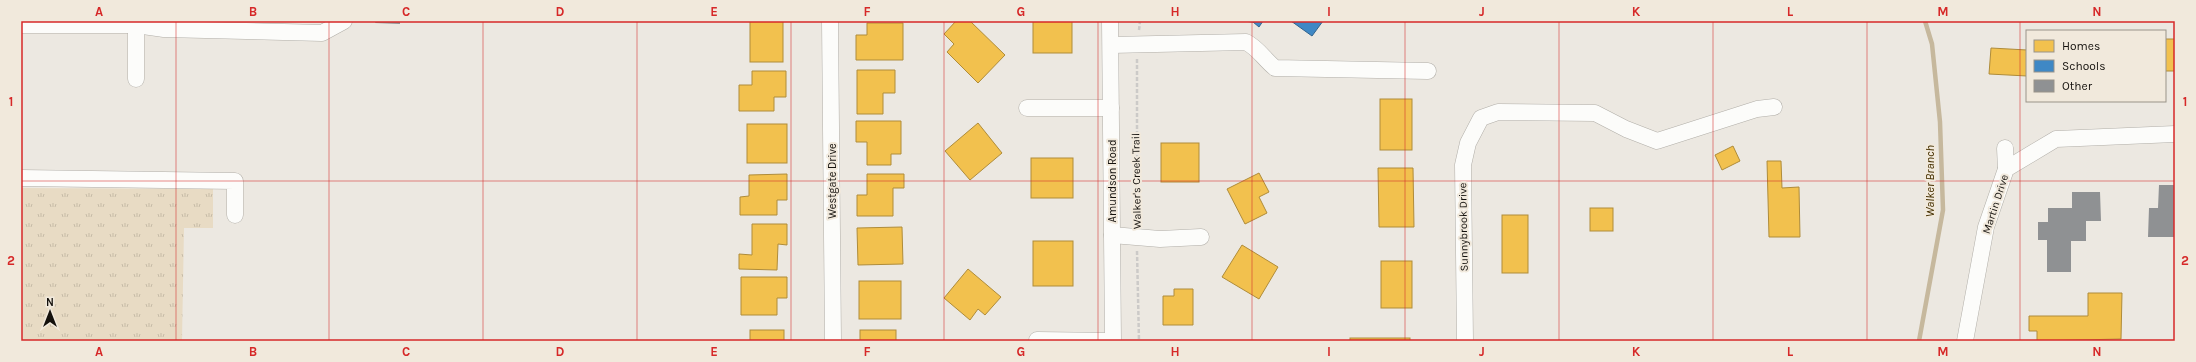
<svg xmlns="http://www.w3.org/2000/svg" width="2196" height="362" font-family="Karla,sans-serif">
<defs>
<pattern id="grass-tufts" width="24" height="20" patternUnits="userSpaceOnUse"><rect width="24" height="20" fill="#e8dbc4"/><path d="M3 7l-1-3M5 7V3M7 7l1-3M15 17l-1-3M17 17v-4M19 17l1-3" fill="none" stroke="#c6bba7"/></pattern>
</defs>
<rect width="100%" height="100%" fill="#ece8e1"/>
<!-- grass -->
<polygon fill="url(#grass-tufts)" points="21,188 213,189 213,228 184,228 182,341 21,341"/>
<!-- homes -->
<g fill="#f2c14e" stroke="#af8c3a">
<rect x="750" y="21" width="33" height="41"/>
<polygon points="956,21 970,21 1005,55 978,83 947,52 954,44 944,34"/>
<rect x="1033" y="21" width="39" height="32"/>
<polygon points="867,23 903,23 903,60 856,60 856,35 867,35"/>
<rect x="2165" y="39" width="10" height="32"/>
<polygon points="1991,48 2027,50 2027,76 1989,74"/>
<polygon points="857,70 895,70 895,93 883,93 883,114 857,114"/>
<polygon points="752,71 786,71 786,97 774,97 774,111 739,111 739,85 752,85"/>
<rect x="1380" y="99" width="32" height="51"/>
<polygon points="856,121 901,121 901,154 891,154 891,165 867,165 867,142 856,142"/>
<polygon points="978,123 1002,153 970,180 945,151"/>
<rect x="747" y="124" width="40" height="39"/>
<rect x="1161" y="143" width="38" height="39"/>
<polygon points="1733,146 1740,161 1722,170 1715,155"/>
<rect x="1031" y="158" width="42" height="40"/>
<polygon points="1767,161 1781,161 1782,188 1799,187 1800,237 1769,237"/>
<polygon points="1378,168 1413,168 1414,227 1379,227"/>
<polygon points="1259,173 1269,192 1259,197 1267,213 1245,224 1227,189"/>
<polygon points="787,174 787,200 777,200 777,215 740,215 740,197 749,196 749,175"/>
<polygon points="867,174 904,174 904,188 893,188 893,216 857,216 857,195 867,195"/>
<rect x="1590" y="208" width="23" height="23"/>
<rect x="1502" y="215" width="26" height="58"/>
<polygon points="752,224 787,224 787,245 778,244 777,270 739,269 739,254 752,255"/>
<polygon points="902,227 903,264 858,265 857,228"/>
<rect x="1033" y="241" width="40" height="45"/>
<polygon points="1242,245 1278,267 1259,299 1222,277"/>
<rect x="1381" y="261" width="31" height="47"/>
<polygon points="968,269 1001,297 985,315 978,309 970,320 944,298"/>
<polygon points="741,277 787,277 787,298 777,298 777,315 741,315"/>
<rect x="859" y="281" width="42" height="38"/>
<polygon points="1174,289 1193,289 1193,325 1163,325 1163,296 1174,296"/>
<polygon points="2088,293 2122,293 2121,339 2037,341 2037,331 2029,331 2029,316 2088,316"/>
<rect x="750" y="330" width="34" height="11"/>
<rect x="860" y="330" width="36" height="11"/>
<rect x="1350" y="338" width="60" height="3"/>
</g>
<!-- schools -->
<g fill="#3f88c5" stroke="#32648e">
<polygon points="1243,21 1263,21 1259,27 1253,22"/>
<polygon points="1291,21 1323,21 1312,36"/>
</g>
<g fill="none" stroke-linecap="round" stroke-linejoin="round">
<!-- stream -->
<polyline stroke="#c6b89d" stroke-width="4.5" points="1919,341 1943,210 1940,122 1932,44 1925,21"/>
</g>
<!-- building -->
<g fill="#8f9193">
<polygon points="376,21 400,21 400,24 375,23"/>
<polygon points="2159,185 2175,185 2175,237 2148,237 2149,208 2158,208"/>
<polygon points="2072,192 2100,192 2101,221 2086,221 2086,241 2071,241 2071,272 2047,272 2047,240 2038,240 2038,222 2048,222 2048,208 2072,208"/>
</g>
<g fill="none" stroke-linecap="round" stroke-linejoin="round">
<!-- minor casing -->
<g stroke="#b1aea8" stroke-width="17">
<g id="minor">
<polyline points="830,21 833,341"/>
<polyline points="21,25 136,25 164,29 322,33 344,21"/>
<path d="M1111 45 1246 42C1258 48 1264 59 1275 68L1428 71"/>
<polyline points="136,79 136,21"/>
<polyline points="1027,108 1111,108"/>
<polyline points="2005,148 2006,169"/>
<polyline points="21,178 235,181 235,215"/>
<polyline points="1112,235 1160,239 1201,237"/>
<polyline points="1037,340 1113,341 1110,21"/>
<polyline points="1465,341 1463,165 1468,143 1481,118 1498,112 1595,113 1626,129 1657,141 1757,109 1774,107"/>
<polyline points="1965,341 1986,227 2006,169 2056,139 2175,134"/>
</g>
</g>
<!-- path -->
<g stroke="#cccac8" stroke-width="2.5" stroke-dasharray="4 2" stroke-linecap="butt">
<polyline points="1139,30 1140,21"/>
<polyline points="1137,59 1137,222"/>
<polyline points="1137,251 1139,341"/>
</g>
<!-- minor -->
<use href="#minor" stroke="#fcfcfa" stroke-width="16"/>
</g>
<!-- grid -->
<path fill="none" stroke="#d62828" stroke-width="1" stroke-opacity="0.55" d="M176 21V341M329 21V341M483 21V341M637 21V341M791 21V341M944 21V341M1098 21V341M1252 21V341M1405 21V341M1559 21V341M1713 21V341M1867 21V341M2020 21V341M21 181H2175"/>
<g text-anchor="middle" stroke-width="4" stroke-linejoin="round" paint-order="stroke">
<!-- street labels -->
<g font-size="11" fill="#14110d" stroke="#f1e9dc">
<text transform="translate(832 181) rotate(-90)" y="4">Westgate Drive</text>
<text transform="translate(1112 181) rotate(-90)" y="4">Amundson Road</text>
<text transform="translate(1136 181) rotate(-91)" y="4">Walker's Creek Trail</text>
<text transform="translate(1995 204) rotate(-72)" y="4">Martin Drive</text>
<text transform="translate(1463 227) rotate(-91)" y="4">Sunnybrook Drive</text>
</g>
<!-- water labels -->
<g font-size="12" font-style="italic" fill="#473203" stroke="#f1e9dc">
<text transform="translate(1930 181) rotate(-90)" y="4">Walker Branch</text>
</g>
</g>
<!-- border -->
<rect width="2196" height="362" fill="none" stroke="#f1e9dc" stroke-width="44"/>
<!-- legend -->
<rect x="2026" y="30" width="140" height="72" fill="#f1e9dc" stroke="#999389"/>
<rect x="2034" y="40" width="20" height="12" fill="#f2c14e" stroke="#999389"/>
<text x="2062" y="50" font-size="12" fill="#14110d">Homes</text>
<rect x="2034" y="60" width="20" height="12" fill="#3f88c5" stroke="#999389"/>
<text x="2062" y="70" font-size="12" fill="#14110d">Schools</text>
<rect x="2034" y="80" width="20" height="12" fill="#8f9193" stroke="#999389"/>
<text x="2062" y="90" font-size="12" fill="#14110d">Other</text>
<!-- north arrow -->
<g transform="translate(50 312)" stroke="#f1e9dc" stroke-width="3" paint-order="stroke">
<path d="M0-3L7 15L0 10L-7 15Z" fill="#14110d"/>
<text y="-6" font-size="11" font-weight="bold" text-anchor="middle" fill="#14110d">N</text>
</g>
<rect x="22" y="22" width="2152" height="318" fill="none" stroke="#d62828" stroke-width="1.5"/>
<g font-size="13" text-anchor="middle" font-weight="bold" fill="#d62828">
<text x="99" y="16">A</text>
<text x="253" y="16">B</text>
<text x="406" y="16">C</text>
<text x="560" y="16">D</text>
<text x="714" y="16">E</text>
<text x="867" y="16">F</text>
<text x="1021" y="16">G</text>
<text x="1175" y="16">H</text>
<text x="1329" y="16">I</text>
<text x="1482" y="16">J</text>
<text x="1636" y="16">K</text>
<text x="1790" y="16">L</text>
<text x="1943" y="16">M</text>
<text x="2097" y="16">N</text>
<text x="11" y="106">1</text>
<text x="2185" y="106">1</text>
<text x="11" y="265">2</text>
<text x="2185" y="265">2</text>
<text x="99" y="356">A</text>
<text x="253" y="356">B</text>
<text x="406" y="356">C</text>
<text x="560" y="356">D</text>
<text x="714" y="356">E</text>
<text x="867" y="356">F</text>
<text x="1021" y="356">G</text>
<text x="1175" y="356">H</text>
<text x="1329" y="356">I</text>
<text x="1482" y="356">J</text>
<text x="1636" y="356">K</text>
<text x="1790" y="356">L</text>
<text x="1943" y="356">M</text>
<text x="2097" y="356">N</text>
</g>
</svg>
